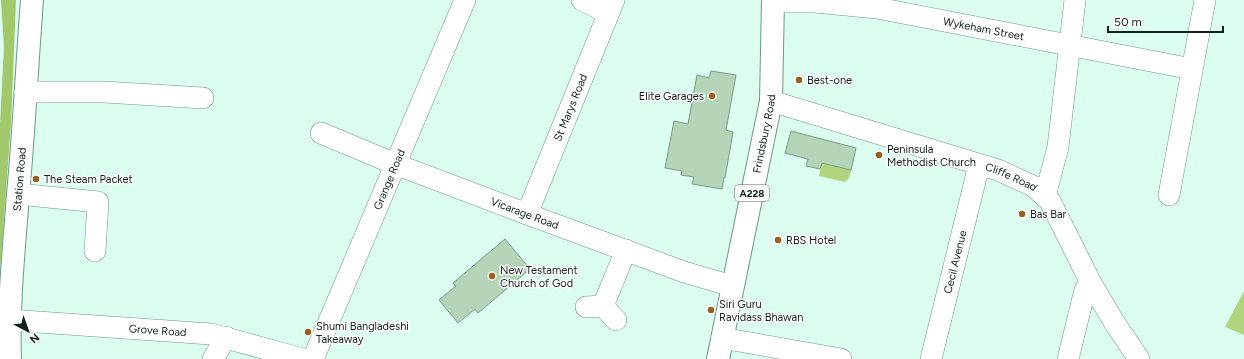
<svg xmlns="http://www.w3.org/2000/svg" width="1244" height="359" font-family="Figtree,sans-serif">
<rect width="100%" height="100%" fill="#dbfef0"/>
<!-- green -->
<g fill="#b1d57e">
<polygon points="822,163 851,170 849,178 845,182 819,176"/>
<polygon points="1244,291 1244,335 1225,327"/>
</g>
<!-- forest -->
<polygon fill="#a1c86a" points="1,0 16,0 11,123 0,271 0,124 4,47"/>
<!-- building -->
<g fill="#b5d5b9" stroke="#7d9a81">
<polygon points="711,71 736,75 726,130 733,132 725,178 724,177 722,189 692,184 694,177 681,175 682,171 665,168 674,121 688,124 697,75 709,78"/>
<polygon points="791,131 856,148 851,170 822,163 820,169 806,166 808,159 785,153"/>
<polygon points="505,239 530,269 478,313 475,309 458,323 439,300 456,286 453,283"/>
</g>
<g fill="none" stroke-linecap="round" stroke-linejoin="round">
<!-- minor casing -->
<g stroke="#6e9688" stroke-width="22">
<g id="minor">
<polyline points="582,0 608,13"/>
<path id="s1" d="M774 2H815L877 8 1192 69"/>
<polyline points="25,92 104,92 203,98"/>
<path id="s2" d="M771 101 998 170 1033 186 1050 201 1091 283 1114 322 1139 359"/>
<path id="s3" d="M321 133 395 164 527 214 684 272 732 286"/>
<polyline points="18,194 98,202 95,251"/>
<polyline points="1169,195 1205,0"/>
<polyline points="1045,196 1058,147 1075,0"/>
<path id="s4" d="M527 214 614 0"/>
<polyline points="603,306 626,250"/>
<polyline points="586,307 603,306 616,320"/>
<path id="s5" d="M9 320 211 334 303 359"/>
<polyline points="722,338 841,359"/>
<polyline points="213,359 226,337"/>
<path id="s6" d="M313 359 465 0"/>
<path id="s7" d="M931 359 979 165"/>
<polyline points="1068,359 1085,290 1091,283"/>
</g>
</g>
<!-- major casing -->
<g stroke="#6e9688" stroke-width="24">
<g id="major">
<path id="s8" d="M10 359C8 304 14 249 18 195 24 130 27 65 32 0"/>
<path id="s9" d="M718 359 771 101 773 0"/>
</g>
</g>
<!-- minor -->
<use href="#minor" stroke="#fff" stroke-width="21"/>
<!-- major -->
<use href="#major" stroke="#fff" stroke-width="22"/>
</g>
<!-- markers -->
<g fill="#9a5f20" stroke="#fff" stroke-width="1.5">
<circle cx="799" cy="80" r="4"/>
<circle cx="712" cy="96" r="4"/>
<circle cx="879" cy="155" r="4"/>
<circle cx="36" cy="179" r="4"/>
<circle cx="1022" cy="214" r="4"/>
<circle cx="778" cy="240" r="4"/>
<circle cx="492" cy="276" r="4"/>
<circle cx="711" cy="310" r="4"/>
<circle cx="308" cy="332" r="4"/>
</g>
<g text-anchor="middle" stroke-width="3" stroke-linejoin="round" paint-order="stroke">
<!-- shield labels -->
<rect fill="#fff" stroke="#58635f" stroke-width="1" x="735" y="185" width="34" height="16" rx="3"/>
<g font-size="10" font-weight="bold" fill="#10201b">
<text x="752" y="197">A228</text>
</g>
<!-- street labels -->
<g font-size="11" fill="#10201b" stroke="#fff">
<text dy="4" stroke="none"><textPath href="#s1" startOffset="212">Wykeham Street</textPath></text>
<text dy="4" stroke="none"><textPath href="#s4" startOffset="115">St Marys Road</textPath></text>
<text dy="4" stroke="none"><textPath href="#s9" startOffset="230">Frindsbury Road</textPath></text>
<text dy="4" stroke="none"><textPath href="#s2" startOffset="252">Cliffe Road</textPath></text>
<text dy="4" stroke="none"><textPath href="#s8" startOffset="180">Station Road</textPath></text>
<text dy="4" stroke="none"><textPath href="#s6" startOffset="195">Grange Road</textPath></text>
<text dy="4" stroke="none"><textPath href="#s3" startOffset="219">Vicarage Road</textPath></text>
<text dy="4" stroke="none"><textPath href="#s7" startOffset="100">Cecil Avenue</textPath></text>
<text dy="4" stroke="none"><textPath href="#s5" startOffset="149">Grove Road</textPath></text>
</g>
<!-- poi labels -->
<g font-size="11" fill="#10201b" stroke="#fff" text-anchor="start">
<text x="807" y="84">Best-one</text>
<text x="704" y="100" text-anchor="end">Elite Garages</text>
<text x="887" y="153">Peninsula<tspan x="887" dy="13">Methodist Church</tspan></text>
<text x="44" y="183">The Steam Packet</text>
<text x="1030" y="218">Bas Bar</text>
<text x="786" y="244">RBS Hotel</text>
<text x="500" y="274">New Testament<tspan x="500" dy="13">Church of God</tspan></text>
<text x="719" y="308">Siri Guru<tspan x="719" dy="13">Ravidass Bhawan</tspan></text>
<text x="316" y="330">Shumi Bangladeshi<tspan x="316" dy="13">Takeaway</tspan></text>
</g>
</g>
<!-- north arrow -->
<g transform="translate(28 331) rotate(139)" stroke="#ffffff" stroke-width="3" paint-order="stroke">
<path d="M0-3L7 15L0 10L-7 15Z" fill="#10201b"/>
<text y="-6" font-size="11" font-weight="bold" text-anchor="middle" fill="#10201b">N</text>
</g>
<!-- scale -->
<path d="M1108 26v6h115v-6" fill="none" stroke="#10201b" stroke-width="2"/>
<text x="1114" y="26" font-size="12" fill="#10201b" stroke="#ffffff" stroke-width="3" paint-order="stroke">50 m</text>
</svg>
